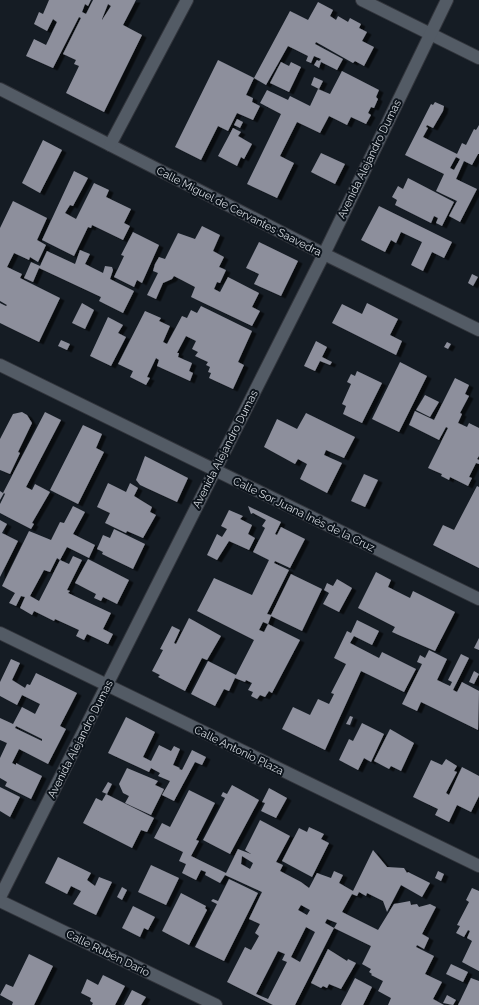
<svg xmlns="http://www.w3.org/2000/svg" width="479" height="1005" font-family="Raleway,sans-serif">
<defs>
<filter id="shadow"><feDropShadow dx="4.5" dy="2.5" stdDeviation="0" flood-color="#0009"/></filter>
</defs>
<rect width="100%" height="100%" fill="#151c24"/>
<!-- building -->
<g fill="#8d8f9c" fill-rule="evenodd" filter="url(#shadow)">
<path d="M49 0H91L88 6 85 4 82 12 86 14 93 0H136L123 25 142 35 104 112 66 93 79 66 74 64 76 60 63 54 81 18 79 17 53 68 26 56 34 39 46 45 57 22 53 19 47 31 34 24 39 12 43 14ZM108 4 111 6 102 20V19Z"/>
<polygon points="318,2 333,10 330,16 336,20 338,16 348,22 350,18 361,24 359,28 367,32 362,41 374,47 364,66 355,61 353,63 316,42 315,44 343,59 337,70 321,62 319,68 314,65 317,60 319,61 321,59 314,56 311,63 306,61 308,56 288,46 266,85 254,78 290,11 308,20"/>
<polygon points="218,60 254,78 246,95 253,98 252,102 260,106 253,120 237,113 228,131 218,126 201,160 175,147"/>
<polygon points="281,62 289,66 291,62 301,67 289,92 270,83"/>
<polygon points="342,71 379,90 376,97 378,99 374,108 371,107 368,113 371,115 366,124 351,117 347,125 329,116 320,133 297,122 280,156 294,163 277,198 247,184 281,114 260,103 267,90 288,100 290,96 310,106 318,89 330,94"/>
<polygon points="314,77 323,81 319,89 311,85"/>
<path d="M435 102 444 106 443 111 433 128 427 125 426 127 428 128 423 137 457 154 462 143 466 145 474 129 476 130 479 125V154H478L472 165 464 161 456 179 477 189 460 222 449 216 457 201 436 191 444 174 405 155 431 104 433 105ZM456 157 460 159 454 170 450 168Z"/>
<polygon points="237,119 243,122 240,128 234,125"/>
<polygon points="233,128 241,132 238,136 252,144 244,159 241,157 237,166 218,156"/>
<polygon points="43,140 62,150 40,193 22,183"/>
<polygon points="321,153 345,164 335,184 311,172"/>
<polygon points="74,171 88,178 73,206 70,205 65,213 76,219 94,183 109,190 106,197 131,209 124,223 130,226 123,240 92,225 91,228 88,227 74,256 42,240"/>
<polygon points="408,178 454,202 442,226 436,223 438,218 434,216 431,223 395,205 397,200 392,197 398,186 403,189"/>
<polygon points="13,201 47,218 37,240 46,245 38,262 30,257 29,260 14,253 7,267 22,274 20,278 60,298 39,342 0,323 0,303 6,306 7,305 0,301 0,228"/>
<polygon points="379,206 452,242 444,258 432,252 423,271 411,265 422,242 401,232 396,243 391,240 385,252 361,240"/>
<polygon points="202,226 220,235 213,251 224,257 219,267 226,270 220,283 217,282 214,289 220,292 228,277 259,293 252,307 260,311 252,326 191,297 195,287 174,276 172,279 163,283 156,299 147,295 158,273 153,271 155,264 159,257 165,259 178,233 195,239"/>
<polygon points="133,232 159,245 142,283 137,280 134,287 114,277 124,256 121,255"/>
<polygon points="259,242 298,261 281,296 254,284 259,274 246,268"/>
<polygon points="80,250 90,254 85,264 103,273 105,266 112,267 113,270 110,279 134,291 123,313 99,301 101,297 39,268 33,282 24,278 31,262 40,266 47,251 75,264"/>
<polygon points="472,274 478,277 473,286 468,283"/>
<polygon points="82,303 94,310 85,329 72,323"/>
<polygon points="367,303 398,319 390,335 402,341 396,355 332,323 342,304 362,314"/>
<polygon points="201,306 252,331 238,362 244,365 233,389 209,378 211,373 208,372 210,367 206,365 208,362 195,356 198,352 192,349 196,341 186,336 177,353 179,353 178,357 192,363 189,371 193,373 190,381 157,366 159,360 156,358 147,377 150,378 146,385 130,377 133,371 118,364 145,311 161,318 159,321 170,326 163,342 167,344 182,316 187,318 191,310 197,313"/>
<polygon points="108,317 123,325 118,333 126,337 111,366 90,356"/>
<polygon points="61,340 70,344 67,350 58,346"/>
<polygon points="316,341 327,347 322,357 332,362 330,365 320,361 315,371 304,366"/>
<polygon points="447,342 451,344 448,349 444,347"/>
<polygon points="400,362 427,376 399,432 372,419"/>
<polygon points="357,371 382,383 362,423 343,414 346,406 342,404 351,384 347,382 351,374 355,376"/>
<polygon points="455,378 469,385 465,394 469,396 460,413 462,414 458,423 467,427 469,423 479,428 479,456 477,459 479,460 479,464 476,463 469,477 472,478 468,486 450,477 449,480 441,476 442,474 428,468 448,428 446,427 439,440 409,425 415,411 434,420"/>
<polygon points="425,395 439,402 430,417 416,410"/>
<polygon points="22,412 27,415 32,423 18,452 20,453 10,474 0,470 0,439 13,414"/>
<polygon points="45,412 61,420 26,487 32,490 35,484 50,492 32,523 34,524 31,529 0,513 0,504 5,494 4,493 0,500 0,491 3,493"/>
<polygon points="306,413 355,437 344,458 326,450 324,455 342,463 327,493 300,479 307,464 298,459 295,464 264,447 277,419 297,429"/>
<polygon points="83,425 102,434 96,448 104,452 78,504 50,490"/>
<polygon points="145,456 188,478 177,502 140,485 136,480"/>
<polygon points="364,474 378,480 365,507 351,501"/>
<polygon points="108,483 126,492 130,483 138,488 134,496 152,507 150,512 156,515 143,538 127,531 126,533 105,523 110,513 97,507"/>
<polygon points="477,486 479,487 479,568 433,545 443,525 454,530"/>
<polygon points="73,506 85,512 73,534 95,545 89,558 67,547 60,560 57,558 50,572 44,570 30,596 39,601 60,560 69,564 73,556 82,560 67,590 70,591 68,593 111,613 103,629 113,634 108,644 87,634 84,640 76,636 79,630 55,619 54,621 34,611 32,615 20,608 25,597 21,596 16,606 9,603 15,593 2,586 29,531 51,540 60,522 64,523"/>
<polygon points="248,506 281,522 275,534 277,535 281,527 305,539 290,568 275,561 274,563 289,570 267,614 271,615 291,574 322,589 302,631 271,616 268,624 263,622 259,630 264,632 268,624 300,640 272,693 269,691 265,697 260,695 257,699 251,696 253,692 248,690 252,683 246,680 245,682 235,678 229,691 224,689 215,706 191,694 208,661 236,675 254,640 197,611 214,578 252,595 269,560 253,552 265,528 262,526 266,520 253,513 251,514"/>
<polygon points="229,510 243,516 240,519 252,525 248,534 255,538 249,550 229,541 217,560 207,555 217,534 222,537 227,529 221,526"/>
<polygon points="0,520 7,524 2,533 18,541 0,577"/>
<polygon points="114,529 145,544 133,569 102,554 103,552 97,549 103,535 110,538"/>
<polygon points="88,559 129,580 117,604 103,597 101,601 94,598 96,594 75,583"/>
<polygon points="376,572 391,580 388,587 410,598 413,591 455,612 435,651 392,632 395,627 358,608"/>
<polygon points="337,579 352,588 339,612 323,604 329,593 324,590 327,583 333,586"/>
<polygon points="189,618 221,636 207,660 202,658 185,691 158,677 160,675 152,671 163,650 160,649 172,626 180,630 174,643 176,644"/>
<polygon points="357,620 379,631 372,645 354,636 350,643 379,658 382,652 416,669 404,692 361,671 325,750 282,729 293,707 310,715 318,699 329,704 334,694 331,693 346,664 334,658 347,631 351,633"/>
<polygon points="479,638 479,650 474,648"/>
<polygon points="429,650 447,659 437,680 450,686 452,682 448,680 461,654 469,658 453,690 457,692 462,682 479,691 478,730 421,702 417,711 402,704 422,664 417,662 420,655 425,658"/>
<path d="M11 659 20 663 12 680 25 688 27 684 30 685 36 673 77 693 60 726 66 729 48 764 19 749 12 763 16 765V763L42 776 31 799 5 786 7 782 0 778V758L7 743 0 740V718L13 724 22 707 35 714 40 704 22 695 17 705 0 696V682ZM16 726 42 739V741L15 728Z"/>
<polygon points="474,671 479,674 474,684 469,682"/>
<polygon points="350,716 353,717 350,725 346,724"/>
<polygon points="126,717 155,732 143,757 151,761 159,745 171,751 174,746 180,749 173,765 180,768 179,769 182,770 192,750 206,757 202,765 195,762 174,801 162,795 170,781 158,776 160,773 151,768 149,772 108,753"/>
<polygon points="362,723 384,734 371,762 364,758 358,770 339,760 349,739 353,741"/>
<polygon points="390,729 414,743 401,771 391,766 389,769 374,761"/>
<polygon points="446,759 457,766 454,771 457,772 446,793 449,795 462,767 479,776 479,796 471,812 457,805 449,822 435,815 438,809 413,797 431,760 442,765"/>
<polygon points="127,768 158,781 155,785 164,789 151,815 125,803 129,796 123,793 119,784"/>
<polygon points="108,782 112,784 107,794 102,792"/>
<polygon points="232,785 259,800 230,854 203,840 225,798 221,796 223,792 227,794"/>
<polygon points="0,787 20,797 10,817 0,811"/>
<polygon points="269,788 287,798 276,818 261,811 265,803 262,802"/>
<path d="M189 790 215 803 196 840 199 841 191 856 226 873 238 849 251 854 245 850 260 820 290 836 276 862 283 865 280 871 301 882 309 888 317 873 331 878 334 871 343 875 339 883 353 891 373 850 387 867 404 868 407 873 408 872 430 883 422 897 401 885 387 912 383 901 367 893 366 896 359 892 357 896 352 894 342 912 378 930 394 904 410 901 411 905 417 904 419 907 430 904 436 907 422 934 429 938 424 949 417 945 416 947 434 956 425 974 442 982 433 999 444 1005H388L391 998 378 991 383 981 371 975 372 974 369 972 371 969 362 964 371 946 334 928 295 1005H273L227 982 245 947 251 950 259 936 255 933 260 924 249 919 262 892 225 875 220 883 205 875 206 872 201 870 196 880 182 873 186 864 179 861 183 852 154 838 162 823 170 827ZM242 856 253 863 250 869 241 864ZM301 905 310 910 307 915 298 910ZM327 919 337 923 334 928 325 923ZM306 927 315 932 300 962 291 957ZM278 951 285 954 282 960 287 962 268 999 256 994Z"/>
<polygon points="106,794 154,818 147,832 141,830 132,848 83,823 96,798 102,801"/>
<polygon points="309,827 324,834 321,839 329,843 312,877 282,861 299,828 307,832"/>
<polygon points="58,857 91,873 87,880 95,886 99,877 112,882 96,915 73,904 81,891 71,886 67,894 45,883"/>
<polygon points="151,865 179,878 166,905 138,892"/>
<polygon points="438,871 444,874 441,881 435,878"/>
<polygon points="229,879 258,893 224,961 195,947 217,904 211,901 213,899 218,901"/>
<polygon points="122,887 127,890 122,900 117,897"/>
<polygon points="472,888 479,891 479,971 462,962 472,941 467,938 470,931 468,930 464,937 456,933 460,926 457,925 469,902 466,900"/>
<polygon points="181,893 206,906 205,908 207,910 189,945 162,931"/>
<polygon points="133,906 155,917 148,930 144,928 140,937 122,928"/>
<polygon points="328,949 347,961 348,959 356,963 341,989 329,984 327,988 323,986 321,988 311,983"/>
<polygon points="29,954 53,966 34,1005 12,1005 13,1002 0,995 6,984 13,987"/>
<polygon points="451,964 468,972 463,982 446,974"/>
<polygon points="103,975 125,986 115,1005 92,1005 93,1003 90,1001 91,998 81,993 87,979 98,985"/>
<polygon points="355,978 372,987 363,1005 341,1005"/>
<polygon points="471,978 479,981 479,1005 458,1005"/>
<polygon points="132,990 146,997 141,1005 124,1005"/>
<polygon points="447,995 456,1000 453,1005 443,1003"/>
</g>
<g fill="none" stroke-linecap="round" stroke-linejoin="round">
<!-- street casing -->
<g stroke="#32353c" stroke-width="14">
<g id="street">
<polyline points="362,0 479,58"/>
<polyline points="0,89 324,254 479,330"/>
<polyline points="110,145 187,0"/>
<polyline points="0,365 479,599"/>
<polyline points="0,633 479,866"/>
<polyline points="0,897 324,254 447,0"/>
<polyline points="0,901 216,1005"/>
</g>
</g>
<!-- street -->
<use href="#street" stroke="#535b65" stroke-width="12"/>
</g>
<g text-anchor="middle" stroke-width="4" stroke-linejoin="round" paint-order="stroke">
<!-- street labels -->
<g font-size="11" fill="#d7dce2" stroke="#0c131b">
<text transform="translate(369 159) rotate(-64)" y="4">Avenida Alejandro Dumas</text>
<text transform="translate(239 211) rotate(27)" y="4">Calle Miguel de Cervantes Saavedra</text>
<text transform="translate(225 449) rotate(-63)" y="4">Avenida Alejandro Dumas</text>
<text transform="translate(304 514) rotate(26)" y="4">Calle Sor Juana Inés de la Cruz</text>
<text transform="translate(80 739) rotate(-63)" y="4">Avenida Alejandro Dumas</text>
<text transform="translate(239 750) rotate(26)" y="4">Calle Antonio Plaza</text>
<text transform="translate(108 953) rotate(26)" y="4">Calle Rubén Darío</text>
</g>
</g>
</svg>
